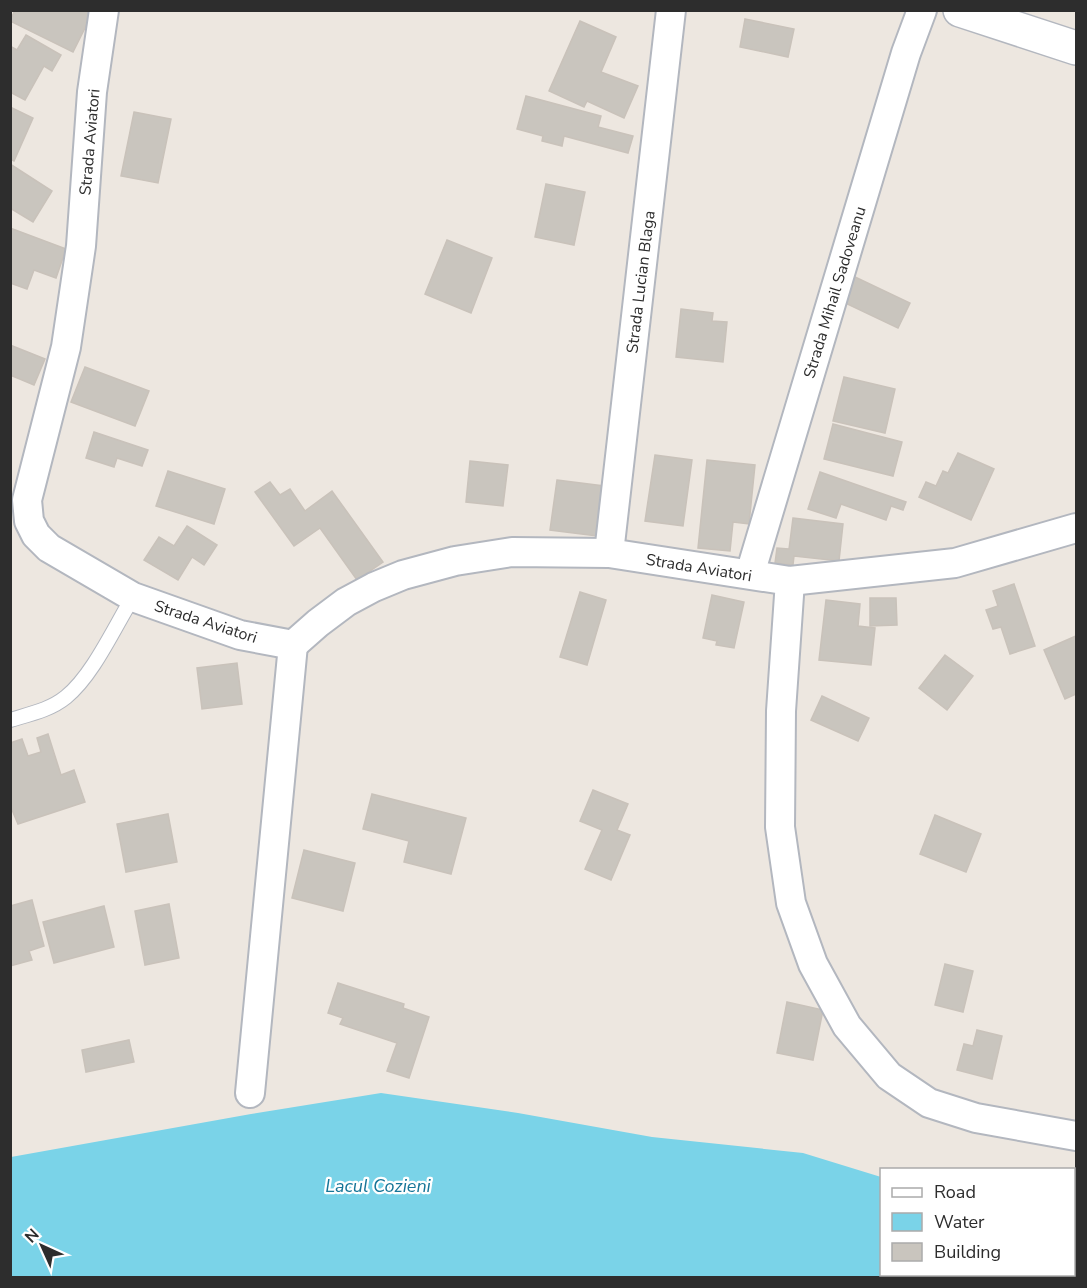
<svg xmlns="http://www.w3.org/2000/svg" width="1087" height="1288" font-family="'Nunito Sans',sans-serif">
<rect width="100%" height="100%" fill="#ede7e0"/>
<!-- water -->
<polygon fill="#7ad3e8" points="381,1093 518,1113 652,1137 803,1153 881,1177 882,1274 1074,1274 1074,1229 1076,1230 1076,1277 11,1277 11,1157 251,1114"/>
<!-- building -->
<g fill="#c9c5be" stroke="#c9c2ba" stroke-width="1.5">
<polygon points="15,10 94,10 73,52 10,21"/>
<polygon points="745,19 794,29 788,57 740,47"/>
<polygon points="580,21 616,37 601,72 638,86 624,118 587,101 584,107 549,91"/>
<polygon points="26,35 61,55 52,71 44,66 25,100 10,92 10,46 17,50"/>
<polygon points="526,96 601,116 598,127 633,136 628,153 564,136 562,146 542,141 543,136 517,129"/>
<polygon points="10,107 33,118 14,161 10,159"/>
<polygon points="134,112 171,119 158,183 121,176"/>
<polygon points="10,164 52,191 33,222 10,208"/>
<polygon points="546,184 585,192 574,245 535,237"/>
<polygon points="10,228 66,249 56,278 34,270 27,289 10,283"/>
<polygon points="447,240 492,258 471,313 425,294"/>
<polygon points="855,277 910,303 898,328 843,302"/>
<polygon points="681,309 713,313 712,321 727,322 723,362 676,357"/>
<polygon points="10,345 45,359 34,385 10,375"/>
<polygon points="85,367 149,391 135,426 71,402"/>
<polygon points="844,377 895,389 885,433 833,421"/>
<polygon points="833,424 902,442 893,476 824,459"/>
<polygon points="94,432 148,450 142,466 117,458 114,467 86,458"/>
<polygon points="958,453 994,469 971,520 919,497 926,482 936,486 943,471 948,473"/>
<polygon points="655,455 692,460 683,526 645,521"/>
<polygon points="707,460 755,465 749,524 733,522 730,551 698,548"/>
<polygon points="470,461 508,465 503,506 466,502"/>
<polygon points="168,471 225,489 214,524 156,506"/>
<polygon points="820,472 906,502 903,510 891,506 886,520 841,504 836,518 808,509"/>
<polygon points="557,480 604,486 597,536 550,530"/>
<polygon points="270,482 280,495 290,489 305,511 332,491 383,562 357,580 320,528 294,546 255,492"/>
<polygon points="793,518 843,524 839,561 794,556 793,565 775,563 777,548 789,549"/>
<polygon points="187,526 217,545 204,565 192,557 178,580 144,560 159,537 174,546"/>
<polygon points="1014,584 1035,646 1010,654 1001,627 993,629 986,610 998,606 993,591"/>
<polygon points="580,592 606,600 587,665 560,657"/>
<polygon points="712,595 744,602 734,648 716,645 717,641 703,638"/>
<polygon points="870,598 896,598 897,625 870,626"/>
<polygon points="826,600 860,604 858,626 875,628 871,665 819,660"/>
<polygon points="1076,636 1076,694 1065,699 1044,650"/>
<polygon points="945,655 973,676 947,710 919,688"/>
<polygon points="237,663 242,704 202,709 197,668"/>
<polygon points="822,696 869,718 858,741 811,720"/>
<polygon points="48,734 61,775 74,770 85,802 18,824 10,805 10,743 22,739 28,756 41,752 37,738"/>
<polygon points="593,790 628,804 617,830 630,835 611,880 585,869 602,830 580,821"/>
<polygon points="372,794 466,818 451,874 404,862 409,841 363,829"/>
<polygon points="168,814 177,862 126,872 117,824"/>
<polygon points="935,815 981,834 966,872 920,854"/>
<polygon points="304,850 355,863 343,911 292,898"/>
<polygon points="32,900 44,946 29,951 32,960 10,966 10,906"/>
<polygon points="169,904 179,958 145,965 135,911"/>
<polygon points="104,906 114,947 54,963 43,922"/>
<polygon points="945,964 973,971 963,1012 935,1005"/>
<polygon points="338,983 404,1004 403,1008 429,1017 409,1078 387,1071 397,1043 340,1024 343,1018 328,1013"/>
<polygon points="787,1002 823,1010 813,1060 777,1053"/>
<polygon points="977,1030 1002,1036 992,1079 957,1070 964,1044 973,1046"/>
<polygon points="129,1040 134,1062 86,1072 82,1050"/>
</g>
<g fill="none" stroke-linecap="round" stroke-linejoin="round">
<!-- service casing -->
<g stroke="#b3b7bf" stroke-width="16">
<path id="service" d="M10 720C30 714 50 710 66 697 93 675 114 628 133 597"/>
</g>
<!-- minor casing -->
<g stroke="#b3b7bf" stroke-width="32">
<g id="minor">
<polyline points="104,10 92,92 81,246 66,347 27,500 29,521 36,535 49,548 133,597 240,635 293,645 318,623 346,602 374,587 403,575 455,561 512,552 609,553 790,581 955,563 1076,528"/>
<polyline points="609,553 671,10"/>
<polyline points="750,574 906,53 922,10"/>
<polyline points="790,581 781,711 780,827 791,903 813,964 847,1026 889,1076 929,1103 976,1118 1076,1136"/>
<polyline points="250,1093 293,645"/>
</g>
</g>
<!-- secondary casing -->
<g stroke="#b3b7bf" stroke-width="36">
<polyline id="secondary" points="960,10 1076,48"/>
</g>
<!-- service -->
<use href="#service" stroke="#fff" stroke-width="14"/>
<!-- minor -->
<use href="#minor" stroke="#fff" stroke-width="28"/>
<!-- secondary -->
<use href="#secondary" stroke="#fff" stroke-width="33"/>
</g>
<g text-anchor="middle" stroke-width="4.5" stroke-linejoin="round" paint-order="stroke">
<!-- street labels -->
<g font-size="16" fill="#2d2d2d" stroke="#fff">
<text transform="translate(89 142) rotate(-85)" y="6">Strada Aviatori</text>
<text transform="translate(640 282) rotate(-83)" y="6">Strada Lucian Blaga</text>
<text transform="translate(834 292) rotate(-73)" y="6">Strada Mihail Sadoveanu</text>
<text transform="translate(699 567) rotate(9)" y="6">Strada Aviatori</text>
<text transform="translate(206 621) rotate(18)" y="6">Strada Aviatori</text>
</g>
<!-- water labels -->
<g font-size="18" font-style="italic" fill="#167598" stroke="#fff">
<text x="378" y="1192">Lacul Cozieni</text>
</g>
</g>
<!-- border -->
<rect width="1087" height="1288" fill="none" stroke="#2d2d2d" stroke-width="24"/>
<!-- legend -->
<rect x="880" y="1168" width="195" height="108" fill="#ffffff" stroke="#ababab" stroke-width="1.5"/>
<rect x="892" y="1188" width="30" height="9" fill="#ffffff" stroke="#ababab" stroke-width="1.5"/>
<text x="934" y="1198" font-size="18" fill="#2d2d2d">Road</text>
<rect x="892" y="1213" width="30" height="18" fill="#7ad3e8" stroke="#ababab" stroke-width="1.5"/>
<text x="934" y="1228" font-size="18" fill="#2d2d2d">Water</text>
<rect x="892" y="1243" width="30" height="18" fill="#c9c5be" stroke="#ababab" stroke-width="1.5"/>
<text x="934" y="1258" font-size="18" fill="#2d2d2d">Building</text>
<!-- north arrow -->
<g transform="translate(42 1246) rotate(315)" stroke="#ffffff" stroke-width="4.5" paint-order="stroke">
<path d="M0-4.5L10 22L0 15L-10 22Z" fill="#2d2d2d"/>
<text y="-9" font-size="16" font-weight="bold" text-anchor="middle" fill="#2d2d2d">N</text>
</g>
</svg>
